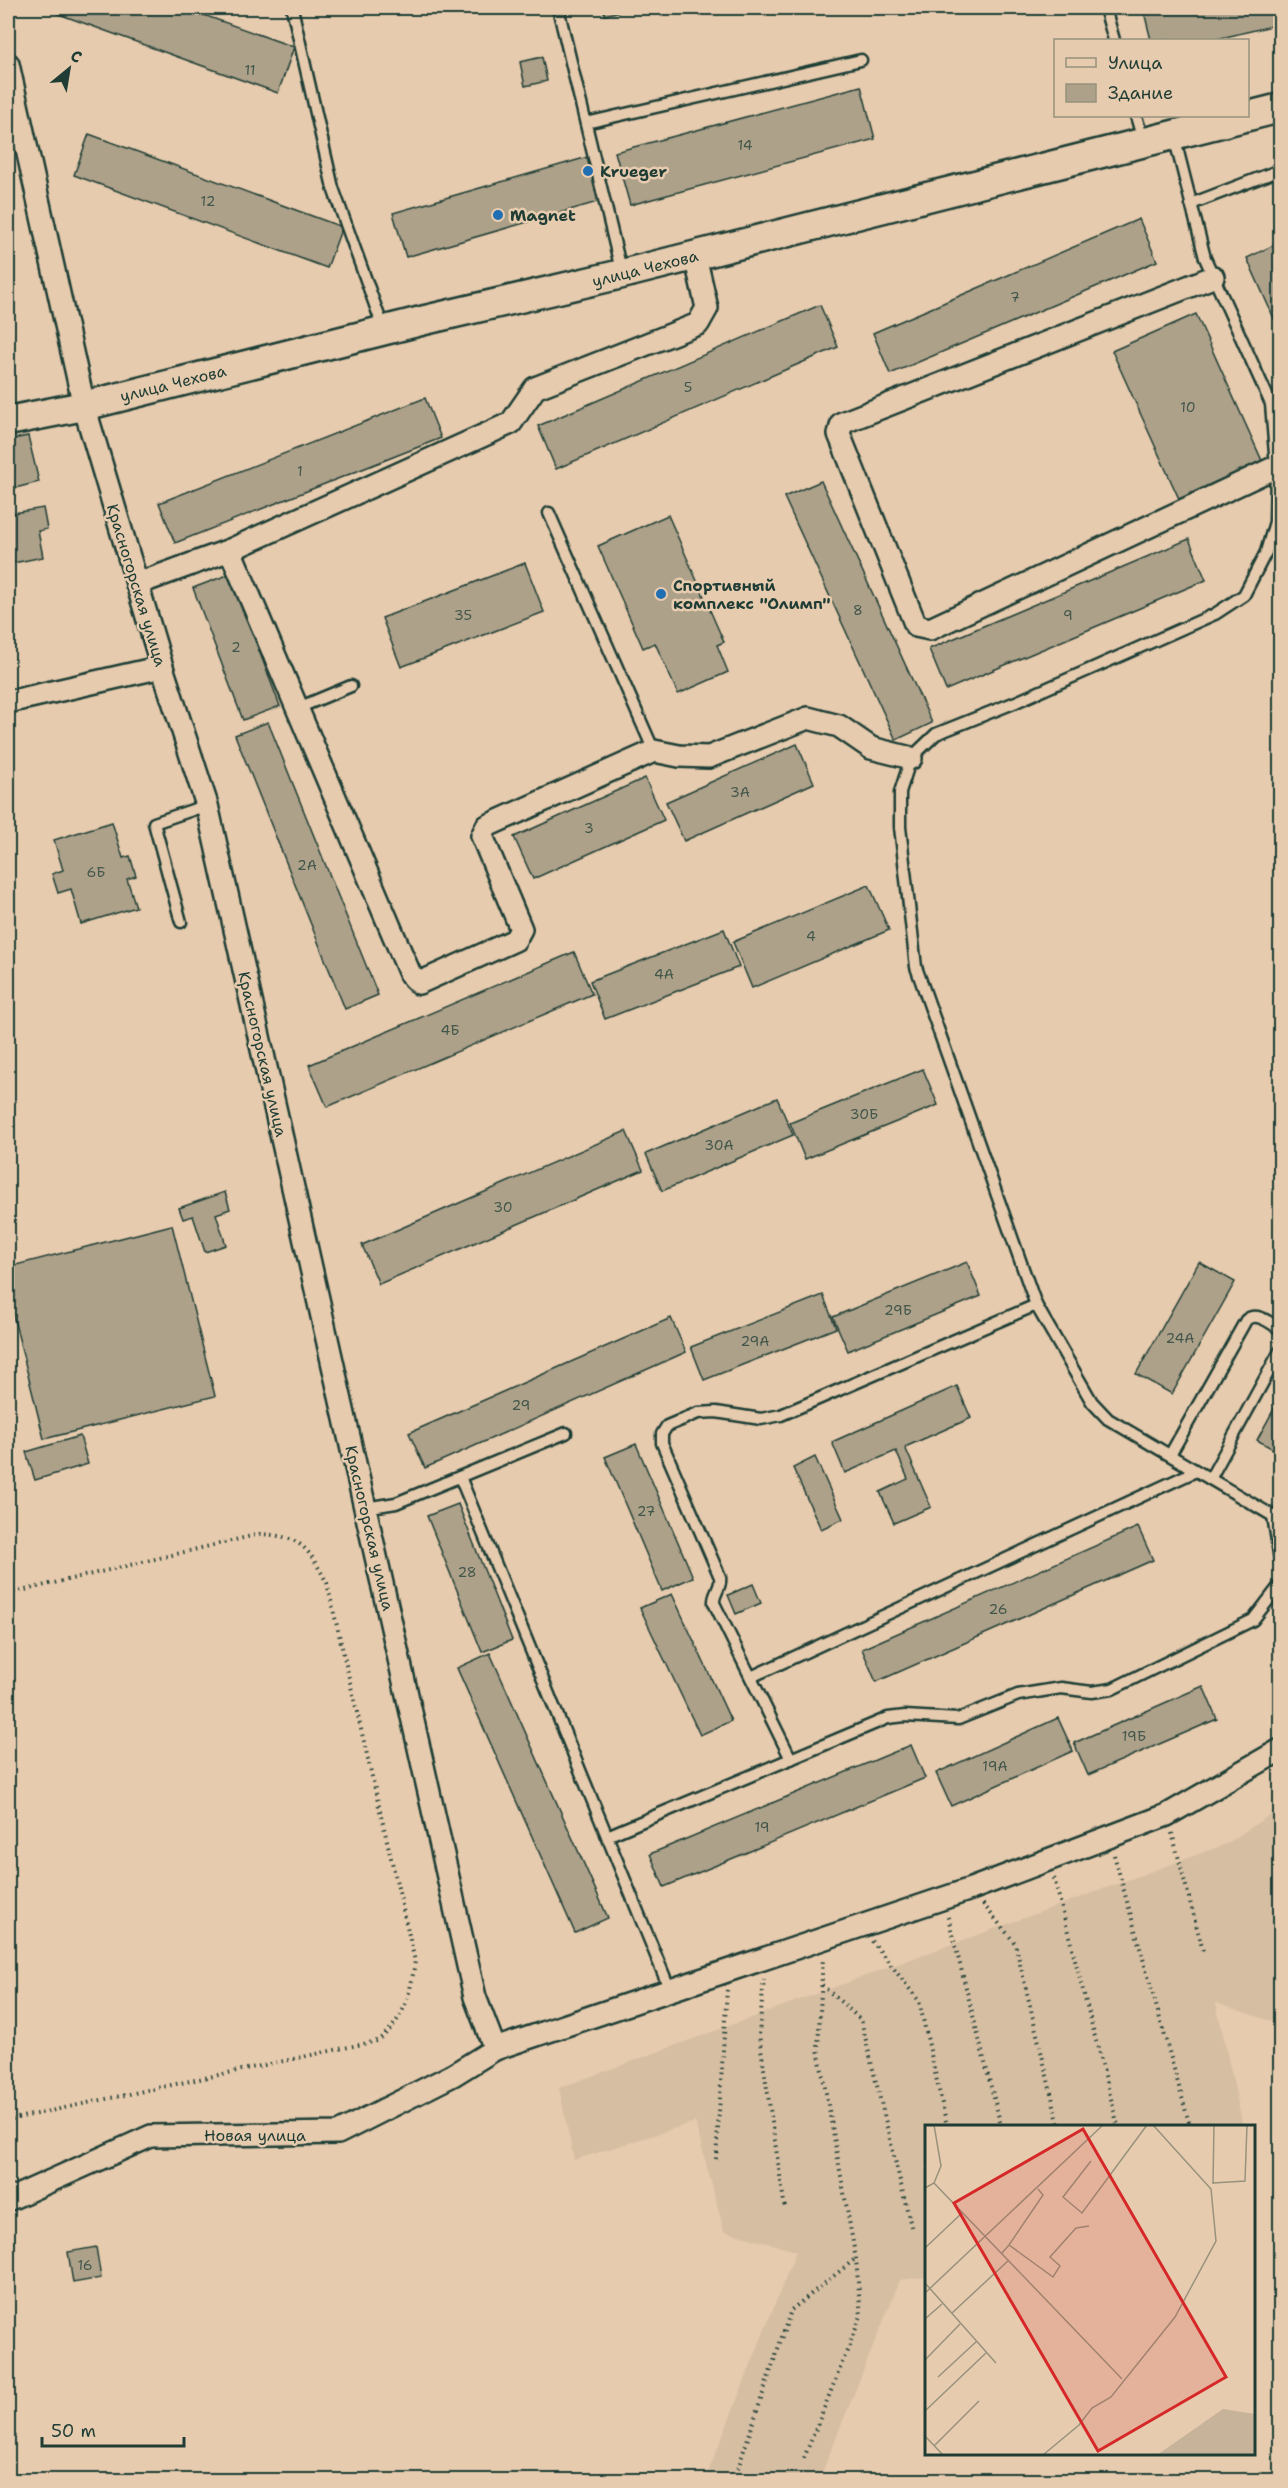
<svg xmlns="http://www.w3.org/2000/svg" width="1288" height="2488" font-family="'Shantell Sans',sans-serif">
<rect width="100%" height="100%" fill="#e7cbae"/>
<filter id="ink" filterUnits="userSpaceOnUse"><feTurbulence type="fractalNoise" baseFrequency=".0167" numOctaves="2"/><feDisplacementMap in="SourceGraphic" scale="12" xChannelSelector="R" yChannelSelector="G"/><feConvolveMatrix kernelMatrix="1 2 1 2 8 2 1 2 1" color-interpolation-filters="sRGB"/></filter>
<g filter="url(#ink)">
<!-- built -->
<polygon fill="#d6bea3" points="1280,1808 1280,2024 1216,2003 1243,2126 926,2126 926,2277 900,2280 819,2480 705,2480 796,2251 724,2231 695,2122 574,2160 559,2088 1226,1844"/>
<!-- building -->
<g fill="#ada18a" stroke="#1f3d34" stroke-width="1.5">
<polygon points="42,8 184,8 294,47 278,93"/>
<polygon points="603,8 632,8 605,15"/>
<polygon points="1143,8 1280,8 1280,24 1213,40 1151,40"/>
<polygon points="542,57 547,81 525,86 520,62"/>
<polygon points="861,86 875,139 630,205 615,152"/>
<polygon points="89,134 342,227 327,268 74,175"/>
<polygon points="588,157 601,201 406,257 393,213"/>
<polygon points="1139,219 1157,261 890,374 873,333"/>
<polygon points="1280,242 1280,332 1247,258"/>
<polygon points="820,305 838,347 556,469 538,426"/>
<polygon points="8,311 13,335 8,336"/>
<polygon points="1196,314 1263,463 1180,501 1112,351"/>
<polygon points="425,398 441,438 175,543 159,503"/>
<polygon points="28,436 39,482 15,488 8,456 8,440"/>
<polygon points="821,481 932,723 896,740 784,497"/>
<polygon points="43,508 47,529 38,531 43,557 13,563 8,535 8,514"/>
<polygon points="668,515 724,642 717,645 728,672 678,694 655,643 643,648 598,546"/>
<polygon points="1189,539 1206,580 946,690 929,649"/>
<polygon points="525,563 544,612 401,667 382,618"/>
<polygon points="230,574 280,706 243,720 193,588"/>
<polygon points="268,722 378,995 345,1009 235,735"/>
<polygon points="797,744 814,783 684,841 666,802"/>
<polygon points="645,778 664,820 533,879 514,837"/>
<polygon points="112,822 123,858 130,856 136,876 127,879 136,907 81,924 71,889 58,893 52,874 63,870 54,840"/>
<polygon points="869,885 889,930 752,988 733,942"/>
<polygon points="724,929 739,967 605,1019 590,981"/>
<polygon points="574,952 592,994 327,1107 309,1065"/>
<polygon points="923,1069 938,1105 805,1159 790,1123"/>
<polygon points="777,1098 793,1135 662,1191 646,1154"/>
<polygon points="626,1131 643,1170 379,1284 362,1245"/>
<polygon points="225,1192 230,1209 216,1214 226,1245 205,1252 193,1216 183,1219 179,1208"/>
<polygon points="172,1225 215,1396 44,1439 8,1295 8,1267"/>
<polygon points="967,1262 981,1296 848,1351 833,1317"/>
<polygon points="1199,1262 1235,1282 1172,1394 1136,1374"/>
<polygon points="823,1295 836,1328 704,1380 691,1347"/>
<polygon points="671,1318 686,1352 425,1468 409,1433"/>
<polygon points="957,1386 971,1418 905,1447 931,1507 894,1523 880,1492 908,1479 896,1451 845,1473 832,1442"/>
<polygon points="1280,1398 1280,1453 1257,1440"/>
<polygon points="80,1436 88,1464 35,1480 26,1452"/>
<polygon points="636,1444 693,1577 662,1591 605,1457"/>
<polygon points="815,1457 843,1519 821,1529 793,1468"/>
<polygon points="458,1504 512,1640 482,1652 427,1516"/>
<polygon points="1138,1527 1153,1560 876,1682 862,1649"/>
<polygon points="753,1584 761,1603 736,1614 728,1595"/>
<polygon points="672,1594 731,1721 700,1735 640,1608"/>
<polygon points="490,1653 608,1918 575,1933 457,1668"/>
<polygon points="1203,1686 1217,1719 1088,1775 1074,1743"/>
<polygon points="1058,1718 1073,1751 951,1806 936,1773"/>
<polygon points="911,1745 925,1778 664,1887 650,1854"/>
<polygon points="96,2247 101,2278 73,2283 68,2252"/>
</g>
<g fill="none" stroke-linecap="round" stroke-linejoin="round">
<!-- lane casing -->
<g stroke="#1f3d34" stroke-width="15">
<g id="lane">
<polyline points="292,8 333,188 384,330"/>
<polyline points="558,8 622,274"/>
<polyline points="1105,8 1114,40"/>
<polyline points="1136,116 1143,140"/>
<polyline points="586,123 861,60"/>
<polyline points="1174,136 1205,258 1271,404 1276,467 1275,522 1266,552 1244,595 1215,614 1016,702 936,734 911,758 900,792 900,827 916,967 1036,1305 1092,1402 1108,1419 1280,1520"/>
<polyline points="1191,204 1280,170"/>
<polyline points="549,513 654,751"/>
<polyline points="298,708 351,686"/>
<polyline points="181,922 154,823 207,805"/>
<path d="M1170 1455 1246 1320C1257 1311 1270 1323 1280 1329"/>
<polyline points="460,1477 670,1990"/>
<polyline points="1210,1479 1280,1351"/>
<polyline points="365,1508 396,1503 566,1433"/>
<polyline points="1273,1516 1280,1560"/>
<polyline points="751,1677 1196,1471"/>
<path d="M791 1759 714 1603C713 1593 722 1588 720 1577L662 1443V1434L667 1426 698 1413 716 1412 761 1419 781 1415 1036 1305"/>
<polyline points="607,1836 888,1718 905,1716 958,1719 1018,1695 1061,1688 1092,1692 1112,1689 1253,1620 1280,1585"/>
</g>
</g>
<!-- street casing -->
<g stroke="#1f3d34" stroke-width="26">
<g id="street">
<polyline points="8,64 84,406 162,667 207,805 475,1997 495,2049"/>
<polyline points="1213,277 842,423 839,434 916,626 930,629 1280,465"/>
<polyline points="230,550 511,423 535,388 698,324 707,308 695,256"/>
<polyline points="137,584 230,550 410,974 419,983 515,940 521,929 482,836 487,826 654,751 679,756 709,757 808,718 839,726 871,748 911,758"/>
<polyline points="8,702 162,667"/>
<polyline points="8,2200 151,2136 338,2133 453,2075 495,2049 971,1889 1167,1815 1280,1750"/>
</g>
</g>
<!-- secondary casing -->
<g stroke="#1f3d34" stroke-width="33">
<polyline id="secondary" points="8,421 84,406 425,320 622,274 1280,108"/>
</g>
<!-- path -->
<g stroke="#1f3d34" stroke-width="4" stroke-dasharray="1.5 4.5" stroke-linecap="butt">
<path d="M8 1594 260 1534C302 1536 308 1548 327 1583L415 1961C410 1995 405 2020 377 2041L8 2120"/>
<polyline points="1172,1833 1203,1951"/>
<polyline points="1114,1855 1190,2126"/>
<polyline points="1054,1878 1118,2126"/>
<polyline points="983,1904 1015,1943 1059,2126"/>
<polyline points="948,1917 1001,2126"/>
<polyline points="872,1941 919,2001 947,2126"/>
<polyline points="764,1979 759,2035 785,2209"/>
<polyline points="822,1985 861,2020 912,2230"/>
<polyline points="716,2159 727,1989"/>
<polyline points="804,2458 861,2316 856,2259 818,2049 823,1957"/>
<polyline points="734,2480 791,2310 855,2259"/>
</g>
<!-- lane -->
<use href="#lane" stroke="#e7cbae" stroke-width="10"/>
<!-- street -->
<use href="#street" stroke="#e7cbae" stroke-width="21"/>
<!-- secondary -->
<use href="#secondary" stroke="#e7cbae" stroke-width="28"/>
</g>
</g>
<!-- markers -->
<g fill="#1f6fb2" stroke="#e7cbae" stroke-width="2">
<circle cx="588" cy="171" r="6"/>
<circle cx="498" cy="215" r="6"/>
<circle cx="661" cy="594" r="6"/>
</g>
<g text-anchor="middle" stroke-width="5" stroke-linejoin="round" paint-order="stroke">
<!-- number labels -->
<g font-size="14" fill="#42564a">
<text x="250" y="75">11</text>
<text x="745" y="150">14</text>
<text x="208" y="206">12</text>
<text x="1015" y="302">7</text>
<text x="688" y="392">5</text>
<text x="1188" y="412">10</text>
<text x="300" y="476">1</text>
<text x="858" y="615">8</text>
<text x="463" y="620">35</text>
<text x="1068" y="620">9</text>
<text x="236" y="652">2</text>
<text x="740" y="797">3А</text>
<text x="589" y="833">3</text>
<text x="307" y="870">2А</text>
<text x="96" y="877">6Б</text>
<text x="811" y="941">4</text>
<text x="664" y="979">4А</text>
<text x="450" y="1035">4Б</text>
<text x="864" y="1119">30Б</text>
<text x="719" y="1150">30А</text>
<text x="503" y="1212">30</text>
<text x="898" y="1315">29Б</text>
<text x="1180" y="1343">24А</text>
<text x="755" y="1346">29А</text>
<text x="521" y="1410">29</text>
<text x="646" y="1516">27</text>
<text x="467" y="1577">28</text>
<text x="998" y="1614">26</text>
<text x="1134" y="1741">19Б</text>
<text x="995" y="1771">19А</text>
<text x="762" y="1832">19</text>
<text x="85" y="2270">16</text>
</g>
<!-- poi labels -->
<g font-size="16" font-weight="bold" fill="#1f3d34" stroke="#e7cbae" text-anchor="start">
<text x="600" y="177">Krueger</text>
<text x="510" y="221">Magnet</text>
<text x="673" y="591">Спортивный<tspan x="673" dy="18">комплекс "Олимп"</tspan></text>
</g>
<!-- street labels -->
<g font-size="16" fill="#1f3d34" stroke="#e7cbae">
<text transform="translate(645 268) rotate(-14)" y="6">улица Чехова</text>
<text transform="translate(173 383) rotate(-14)" y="6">улица Чехова</text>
<text transform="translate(137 585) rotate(73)" y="6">Красногорская улица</text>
<text transform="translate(263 1054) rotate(77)" y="6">Красногорская улица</text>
<text transform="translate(370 1528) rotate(77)" y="6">Красногорская улица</text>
<text x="255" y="2141">Новая улица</text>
</g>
</g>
<!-- overview -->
<g transform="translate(925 2125)">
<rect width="330" height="330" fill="#e7cbae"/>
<path d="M298 284 330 289V330H232Z" fill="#c6b39a"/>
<path fill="none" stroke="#97927d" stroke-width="1.5" d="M166 36 138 72 157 88 222 0M9 58 197 254M288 58 320 56 322 0M288 59 289 0M0 63 9 58 16 41 9 0M84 120 118 70 113 64M0 123 37 88M77 128 84 120 128 152 135 141 125 132 151 103 164 101M0 158 71 238M0 168 178 0M27 188 84 135M0 194 17 179M0 235 35 199M13 252 52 216M0 286 62 227M0 311 18 330M9 321 54 276M118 330 154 300 167 283 186 272 250 192 291 116 286 64 228 0"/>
<path fill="#d62828" fill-opacity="0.15" stroke="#d62828" stroke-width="3" d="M158 4 301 252 173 326 29 78Z"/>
<rect width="330" height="330" fill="none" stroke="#1f3d34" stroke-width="3"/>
</g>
<!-- margin -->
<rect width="1288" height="2488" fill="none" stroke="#e7cbae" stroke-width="30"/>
<rect x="15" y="15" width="1258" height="2458" fill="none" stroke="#1f3d34" stroke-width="2" filter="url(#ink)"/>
<!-- legend -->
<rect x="1054" y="39" width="195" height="78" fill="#e7cbae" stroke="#97927d" stroke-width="1.5"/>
<rect x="1066" y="58" width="30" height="9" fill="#e7cbae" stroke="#97927d" stroke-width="1.5"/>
<text x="1108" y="69" font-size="18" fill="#1f3d34">Улица</text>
<rect x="1066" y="84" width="30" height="18" fill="#ada18a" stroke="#97927d" stroke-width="1.5"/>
<text x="1108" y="99" font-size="18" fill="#1f3d34">Здание</text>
<!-- north arrow -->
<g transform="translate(69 69) rotate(30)" stroke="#e7cbae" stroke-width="4.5" paint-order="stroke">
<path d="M0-4.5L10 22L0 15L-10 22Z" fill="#1f3d34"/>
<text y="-9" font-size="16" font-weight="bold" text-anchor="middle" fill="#1f3d34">С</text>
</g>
<!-- scale -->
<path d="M42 2437v9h142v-9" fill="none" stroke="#1f3d34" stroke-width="3"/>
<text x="51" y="2437" font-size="18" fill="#1f3d34" stroke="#e7cbae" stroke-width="4.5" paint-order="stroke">50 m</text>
</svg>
